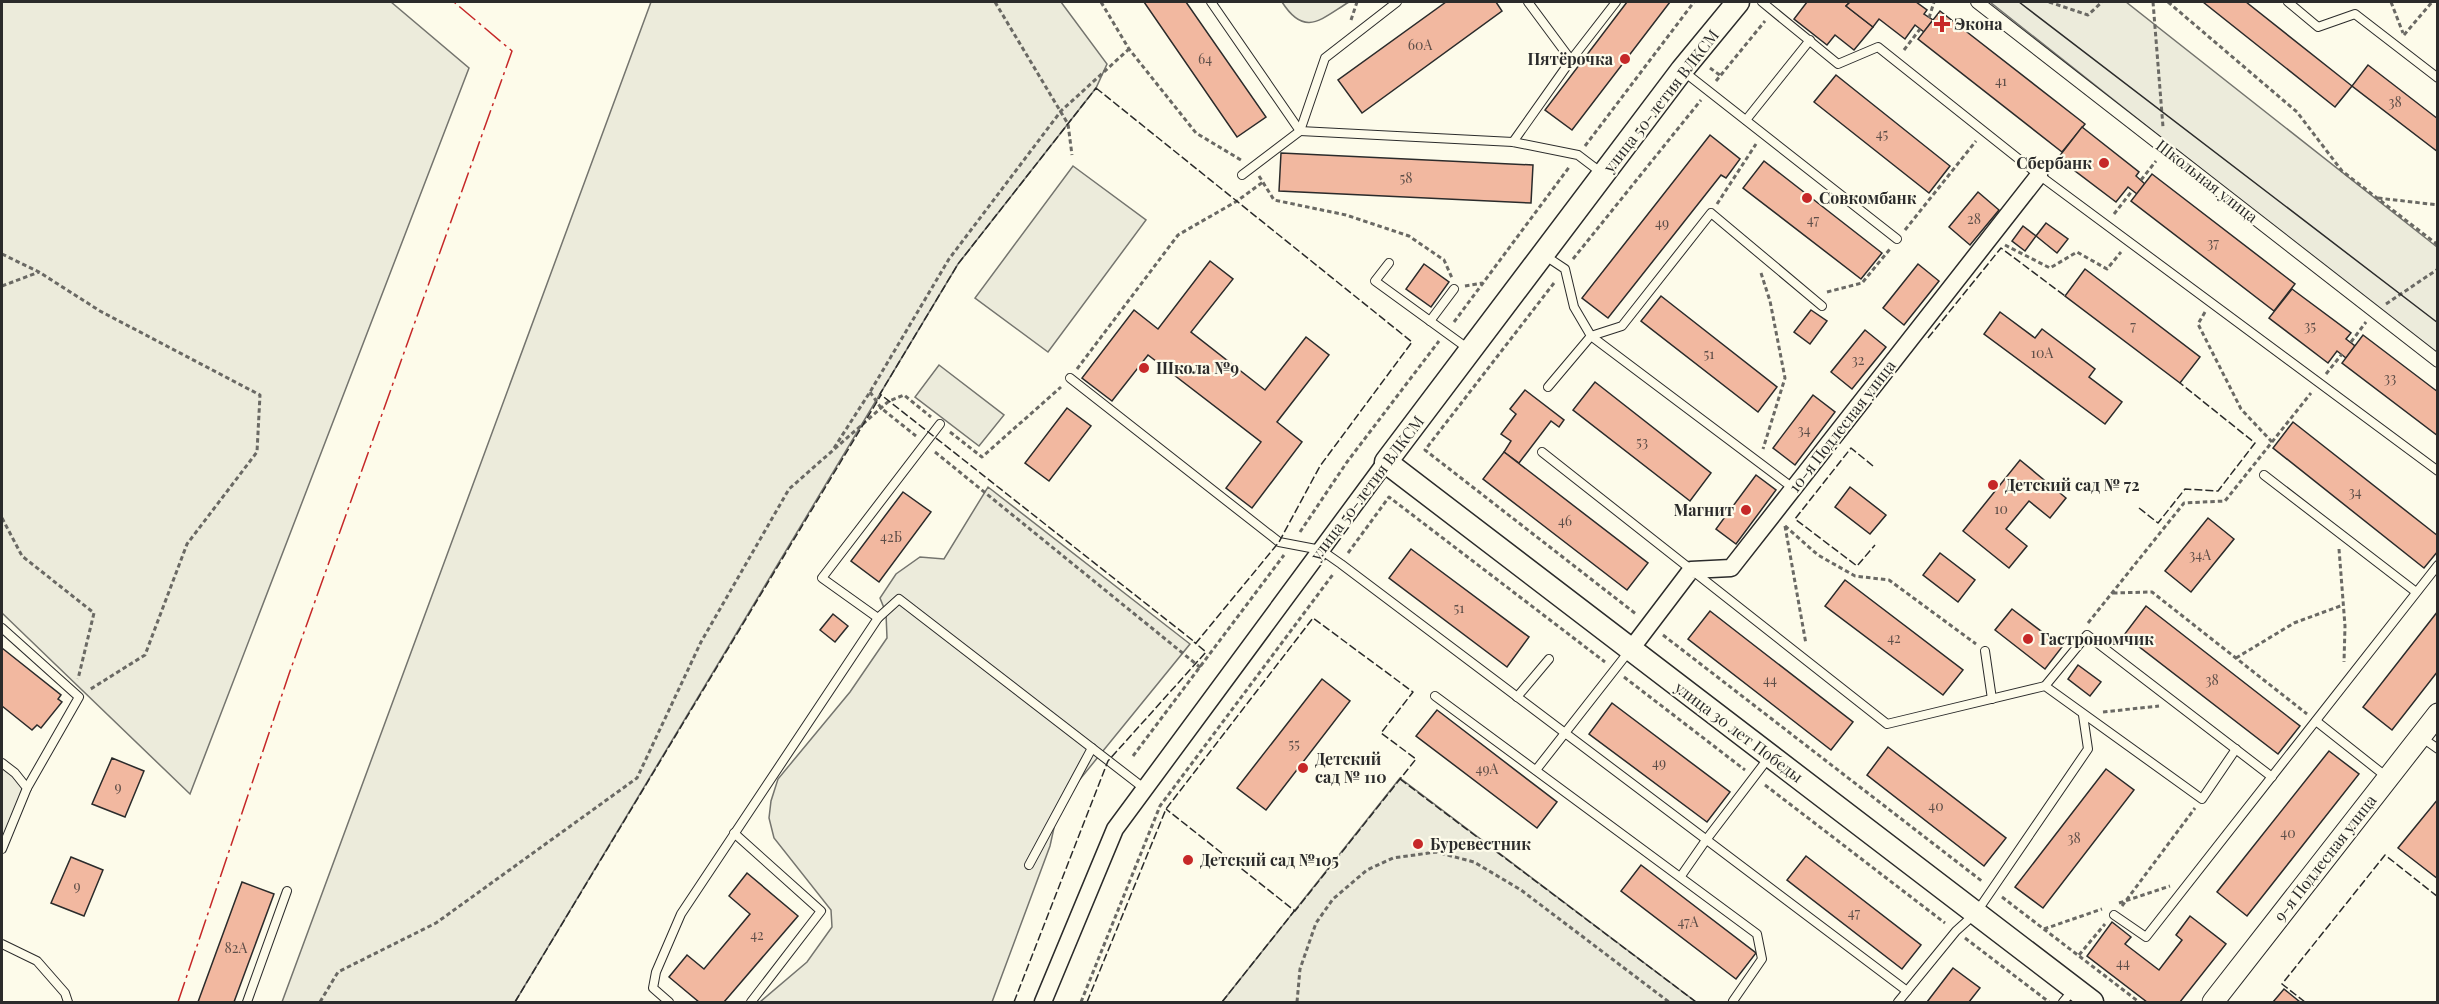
<svg xmlns="http://www.w3.org/2000/svg" width="2439" height="1004" font-family="'Playfair Display',serif">
<rect width="100%" height="100%" fill="#fdfbea"/>
<!-- green -->
<g fill="#ecebdb" stroke="#74746e" stroke-width="1.5">
<polygon points="2,2 391,2 469,68 190,794 2,613"/>
<polygon points="651,2 1061,2 1107,64 1096,88 958,264 515,1002 282,1002"/>
<path d="M1282 2H1349C1321 19 1305 38 1282 2Z"/>
<polygon points="1990,2 2126,2 2437,247 2437,356"/>
<polygon points="1073,166 1146,220 1048,352 975,298"/>
<polygon points="939,365 1004,415 979,446 915,397"/>
<polygon points="988,487 1190,644 1059,805 1050,846 992,1002 760,1002 807,962 832,927 831,910 774,838 769,818 771,801 778,779 850,692 887,638 886,613 880,598 896,574 920,557 944,559"/>
<polygon points="2,763 27,788 2,851"/>
<polygon points="1400,778 1696,1002 1222,1002"/>
</g>
<!-- building -->
<g fill="#f2b8a0" stroke="#2b2b2b" stroke-width="1.5">
<polygon points="1144,2 1186,2 1266,117 1237,137"/>
<polygon points="1446,2 1496,2 1502,11 1362,113 1338,80"/>
<polygon points="1627,2 1670,2 1572,130 1545,110"/>
<polygon points="1807,2 1850,2 1846,6 1873,27 1854,50 1835,35 1827,45 1794,19"/>
<polygon points="1850,2 1916,2 1927,10 1924,14 1933,20 1924,32 1915,25 1905,39 1879,19 1873,27 1846,6"/>
<polygon points="2203,2 2246,2 2352,86 2335,107"/>
<polygon points="1940,11 2085,124 2062,152 1918,39"/>
<polygon points="2368,65 2438,119 2438,152 2352,86"/>
<polygon points="1836,75 1950,166 1929,193 1814,102"/>
<polygon points="2082,127 2139,172 2136,176 2145,184 2137,194 2128,187 2116,202 2058,158"/>
<polygon points="1710,135 1740,159 1726,178 1721,175 1608,318 1582,298"/>
<polygon points="1281,153 1533,165 1531,203 1279,191"/>
<polygon points="1764,161 1882,253 1861,279 1743,188"/>
<polygon points="2152,174 2295,284 2274,311 2131,201"/>
<polygon points="1978,192 1999,210 1970,245 1949,227"/>
<polygon points="2046,223 2068,239 2057,253 2036,236"/>
<polygon points="2023,226 2036,236 2025,251 2012,241"/>
<polygon points="1210,261 1233,279 1191,332 1265,390 1306,337 1329,355 1277,422 1302,442 1252,508 1226,488 1261,442 1148,355 1112,401 1082,378 1134,310 1158,329"/>
<polygon points="1424,264 1449,282 1431,307 1406,289"/>
<polygon points="1918,264 1939,281 1904,325 1883,308"/>
<polygon points="2085,269 2200,357 2180,383 2065,296"/>
<polygon points="2292,289 2351,333 2346,339 2355,346 2346,358 2337,351 2328,363 2269,318"/>
<polygon points="1661,296 1777,387 1758,412 1641,321"/>
<polygon points="1811,310 1827,321 1810,344 1794,332"/>
<polygon points="2000,312 2035,338 2042,329 2095,369 2089,377 2122,402 2105,424 1984,334"/>
<polygon points="1865,330 1886,347 1852,389 1831,372"/>
<polygon points="2363,335 2438,392 2438,436 2342,363"/>
<polygon points="1595,382 1711,473 1690,501 1573,410"/>
<polygon points="1525,390 1564,420 1559,427 1551,421 1519,463 1504,452 1511,441 1501,434 1516,414 1510,409"/>
<polygon points="1813,395 1835,412 1795,465 1773,448"/>
<polygon points="1067,408 1091,426 1049,481 1025,463"/>
<polygon points="2293,422 2438,536 2438,551 2424,568 2273,448"/>
<polygon points="1504,452 1648,563 1627,590 1483,479"/>
<polygon points="2020,460 2066,498 2050,518 2029,501 2006,529 2027,546 2009,568 1963,531"/>
<polygon points="1756,475 1776,490 1736,544 1716,529"/>
<polygon points="1850,487 1886,515 1870,534 1835,507"/>
<polygon points="903,492 931,512 879,582 851,561"/>
<polygon points="2208,518 2234,539 2191,592 2165,571"/>
<polygon points="1411,549 1529,637 1507,667 1389,578"/>
<polygon points="1940,553 1975,580 1958,602 1923,575"/>
<polygon points="1845,580 1963,670 1943,695 1825,606"/>
<polygon points="2146,606 2300,726 2278,754 2124,635"/>
<polygon points="2012,609 2062,647 2045,669 1995,630"/>
<polygon points="1710,611 1853,722 1831,750 1688,639"/>
<polygon points="2438,611 2438,671 2392,730 2363,707"/>
<polygon points="833,614 848,626 835,642 820,630"/>
<polygon points="2,648 61,695 58,699 62,702 41,728 37,725 32,730 2,706"/>
<polygon points="2078,665 2101,682 2090,696 2068,679"/>
<polygon points="1322,679 1350,701 1266,810 1237,788"/>
<polygon points="1612,703 1730,792 1707,822 1589,734"/>
<polygon points="1437,710 1557,802 1537,828 1416,736"/>
<polygon points="1888,747 2006,838 1984,866 1867,775"/>
<polygon points="2329,751 2359,774 2247,916 2217,892"/>
<polygon points="112,758 144,771 125,817 92,804"/>
<polygon points="2106,769 2134,790 2043,908 2015,887"/>
<polygon points="2438,799 2438,879 2398,848"/>
<polygon points="1806,856 1921,945 1902,969 1787,880"/>
<polygon points="71,857 103,870 84,916 51,903"/>
<polygon points="1641,865 1756,953 1736,979 1621,891"/>
<polygon points="747,873 798,916 724,1002 699,1002 669,977 687,955 704,969 750,914 729,896"/>
<polygon points="242,882 274,894 234,1002 198,1002"/>
<polygon points="2190,916 2226,944 2180,1002 2147,1002 2087,956 2112,922 2131,937 2125,944 2159,970 2182,940 2176,935"/>
<polygon points="1953,968 1980,988 1969,1002 1927,1002"/>
<polygon points="2284,989 2300,1002 2273,1002"/>
</g>
<g fill="none" stroke-linecap="round" stroke-linejoin="round">
<!-- service casing -->
<g stroke="#2b2b2b" stroke-width="10">
<g id="service">
<polyline points="1211,2 1300,131"/>
<polyline points="1528,2 1571,60"/>
<polyline points="1762,2 1838,64 1878,47 2039,175 2438,471"/>
<polyline points="2288,2 2318,27 2355,14 2438,78"/>
<polyline points="1683,71 1897,239"/>
<polyline points="1746,120 1810,40"/>
<polyline points="1300,131 1513,142 1578,155 1603,174"/>
<polyline points="1513,142 1571,60 1616,2"/>
<polyline points="1242,175 1300,131 1325,58 1397,2"/>
<polyline points="1544,255 1565,269 1574,307 1591,336 1793,488"/>
<polyline points="1389,263 1375,281 1470,350"/>
<polyline points="1430,321 1454,289"/>
<polyline points="1070,378 1279,542 1321,550 1341,564 1907,991"/>
<polyline points="1548,387 1591,336 1622,326 1711,213 1822,306"/>
<polyline points="1542,452 1887,724 2045,686 2202,799 2236,749"/>
<polyline points="2264,475 2416,592"/>
<polyline points="878,618 899,599 1145,789"/>
<polyline points="2,628 79,697 27,788"/>
<polyline points="1985,651 1992,699"/>
<polyline points="2045,686 2087,635 2272,777"/>
<polyline points="1435,696 1757,934 1762,959 1733,1001 1734,1002"/>
<polyline points="1517,697 1549,659"/>
<polyline points="2316,721 2388,778"/>
<polyline points="2421,737 2438,749"/>
<polyline points="2,763 15,773 27,788 2,849"/>
<polyline points="1536,770 1630,650"/>
<polyline points="734,833 821,911 751,1002"/>
<polyline points="1029,865 1092,748"/>
<polyline points="1681,876 1706,840 1770,756"/>
<polyline points="2114,915 2146,937 2438,565"/>
<polyline points="2,944 37,961 65,993 68,1002"/>
<polyline points="247,1002 287,891"/>
<polyline points="669,1002 653,988 656,972 681,914 878,618 822,578 940,424"/>
<polyline points="1898,1002 1956,931 1976,913 2088,749 2083,715"/>
<polyline points="2063,1002 2074,989"/>
</g>
</g>
<!-- pedestrian casing -->
<g stroke="#2b2b2b" stroke-width="14">
<polyline id="pedestrian" points="1977,2 2438,361"/>
</g>
<!-- minor casing -->
<g stroke="#2b2b2b" stroke-width="19">
<g id="minor">
<polyline points="1631,649 1691,570 1731,568 2039,175"/>
<polyline points="1043,1002 1115,829 1386,462"/>
</g>
</g>
<!-- tertiary casing -->
<g stroke="#2b2b2b" stroke-width="23">
<polyline id="tertiary" points="2213,1002 2438,714"/>
</g>
<!-- secondary casing -->
<g stroke="#2b2b2b" stroke-width="25">
<polyline id="secondary" points="1738,2 1682,70 1386,462 2092,1002"/>
</g>
<!-- path -->
<g stroke="#6a6964" stroke-width="3" stroke-dasharray="4.5 3" stroke-linecap="butt">
<polyline points="995,2 1068,124 1072,155"/>
<polyline points="1101,2 1129,49 1196,133 1241,160"/>
<polyline points="2049,2 2088,15 2102,2"/>
<polyline points="2153,2 2163,127"/>
<polyline points="2168,2 2297,112 2342,171 2438,245"/>
<polyline points="2391,2 2403,33"/>
<polyline points="1929,18 1934,2"/>
<polyline points="1351,20 1357,2"/>
<polyline points="2404,35 2432,2"/>
<polyline points="1904,50 1920,29"/>
<polyline points="1710,68 1721,76"/>
<polyline points="1716,81 1765,21"/>
<polyline points="1585,146 1694,2"/>
<polyline points="1259,176 1274,200 1346,215 1409,236 1444,260 1452,278"/>
<polyline points="2141,180 2156,161"/>
<polyline points="2378,198 2438,205"/>
<polyline points="1717,204 1756,144"/>
<polyline points="2114,214 2132,191"/>
<polyline points="1905,230 1976,141"/>
<polyline points="2005,245 2050,268 2077,252 2107,269 2121,252"/>
<polyline points="2,254 39,272 100,311 260,395 257,452 187,544 145,655 89,690"/>
<polyline points="1573,259 1701,100"/>
<polyline points="1761,273 1770,301 1785,378 1763,449"/>
<polyline points="1554,283 1425,450 1636,614"/>
<polyline points="2,286 39,272"/>
<polyline points="1465,286 1482,283"/>
<polyline points="1827,292 1862,283 1890,249"/>
<polyline points="2386,304 2438,269"/>
<polyline points="2205,312 2198,324 2241,409 2272,442"/>
<polyline points="1454,322 1570,166"/>
<polyline points="2351,342 2366,322"/>
<polyline points="1077,369 1178,235 1237,201 1263,182"/>
<polyline points="2326,374 2342,354"/>
<polyline points="870,392 881,408 916,436"/>
<polyline points="950,432 982,457 1061,387"/>
<polyline points="834,448 870,392 949,259 1061,111 1129,49"/>
<polyline points="935,452 1201,668"/>
<polyline points="2,518 22,556 94,613 78,679"/>
<polyline points="1785,526 1818,555 1855,576 1889,580 1976,644"/>
<polyline points="1785,526 1806,644"/>
<polyline points="1300,532 1347,462 1439,341"/>
<polyline points="2339,549 2345,626 2344,662"/>
<polyline points="1348,553 1389,497 1605,662"/>
<polyline points="2113,593 2152,592 2307,714"/>
<polyline points="2088,623 2184,503 2225,501 2311,393"/>
<polyline points="1663,635 1983,882"/>
<polyline points="2236,658 2294,623 2343,605"/>
<polyline points="1624,677 1745,770"/>
<polyline points="2103,712 2159,706"/>
<polyline points="1133,756 1284,555"/>
<polyline points="1765,785 1945,923"/>
<polyline points="2002,897 2139,1002"/>
<polyline points="2119,903 2170,886"/>
<polyline points="2122,906 2195,808"/>
<polyline points="2044,929 2102,909"/>
<polyline points="1965,938 2049,1002"/>
<polyline points="2079,955 2105,924"/>
<polyline points="320,1002 338,972 436,923 637,778 701,642 789,489 889,401 904,395 931,417"/>
<polyline points="1081,1002 1160,806 1334,573"/>
<polyline points="1297,1002 1300,969 1316,923 1333,899 1367,870 1393,858 1436,852 1474,862 1521,890 1669,1002"/>
</g>
<!-- service -->
<use href="#service" stroke="#fdfbea" stroke-width="8"/>
<!-- pedestrian -->
<use href="#pedestrian" stroke="#fdfbea" stroke-width="12"/>
<!-- minor -->
<use href="#minor" stroke="#fdfbea" stroke-width="16"/>
<!-- tertiary -->
<use href="#tertiary" stroke="#fdfbea" stroke-width="21"/>
<!-- secondary -->
<use href="#secondary" stroke="#fdfbea" stroke-width="22"/>
<!-- tram -->
<polyline stroke="#2b2b2b" stroke-width="1.5" points="2019,2 2438,323"/>
<!-- fence -->
<g stroke="#2b2b2b" stroke-width="1.5" stroke-dasharray="8 3" stroke-linecap="butt">
<polygon points="1096,88 1412,342 1320,466 1279,542 1196,643 880,394 958,264"/>
<polyline points="1928,338 2001,248 2065,296"/>
<polyline points="1873,466 1851,448 1795,519 1857,566 1875,545"/>
<polyline points="2139,508 2158,523 2185,489 2218,491 2255,443 2180,383"/>
<polyline points="1400,779 1696,1002"/>
<polyline points="515,1002 881,395"/>
<polyline points="1014,1002 1108,761 1206,652 1194,642"/>
<polyline points="1087,1002 1166,809 1313,618 1413,692 1381,733 1416,759 1295,911 1166,809"/>
<polyline points="1222,1002 1295,910"/>
<polyline points="2305,1002 2282,984 2385,855 2438,897"/>
</g>
<!-- power -->
<polyline stroke="#c62828" stroke-width="1.5" stroke-dasharray="21 4.5 3 4.5" stroke-linecap="butt" points="178,1002 289,674 512,51 454,2"/>
</g>
<!-- markers -->
<g fill="#c62828" stroke="#fdfbea" stroke-width="2">
<path d="M1939 15h6v6h6v6h-6v6h-6v-6h-6v-6h6z"/>
<circle cx="1625" cy="59" r="6"/>
<circle cx="2104" cy="163" r="6"/>
<circle cx="1807" cy="198" r="6"/>
<circle cx="1144" cy="368" r="6"/>
<circle cx="1993" cy="485" r="6"/>
<circle cx="1746" cy="510" r="6"/>
<circle cx="2028" cy="639" r="6"/>
<circle cx="1303" cy="768" r="6"/>
<circle cx="1418" cy="844" r="6"/>
<circle cx="1188" cy="860" r="6"/>
</g>
<g text-anchor="middle" stroke-width="4.5" stroke-linejoin="round" paint-order="stroke">
<!-- number labels -->
<g font-size="14" fill="#5d4e48">
<text x="1420" y="50">60А</text>
<text x="1205" y="64">64</text>
<text x="2001" y="86">41</text>
<text x="2395" y="107">38</text>
<text x="1882" y="139">45</text>
<text x="1406" y="183">58</text>
<text x="1974" y="224">28</text>
<text x="1813" y="225">47</text>
<text x="1662" y="228">49</text>
<text x="2213" y="248">37</text>
<text x="2133" y="331">7</text>
<text x="2310" y="331">35</text>
<text x="2042" y="358">10А</text>
<text x="1709" y="359">51</text>
<text x="1858" y="365">32</text>
<text x="2390" y="383">33</text>
<text x="1804" y="435">34</text>
<text x="1642" y="447">53</text>
<text x="2355" y="497">34</text>
<text x="2001" y="514">10</text>
<text x="1565" y="526">46</text>
<text x="891" y="542">42Б</text>
<text x="2200" y="560">34А</text>
<text x="1459" y="613">51</text>
<text x="1894" y="643">42</text>
<text x="1770" y="685">44</text>
<text x="2212" y="685">38</text>
<text x="1294" y="749">55</text>
<text x="1659" y="768">49</text>
<text x="1487" y="774">49А</text>
<text x="118" y="792">9</text>
<text x="1936" y="811">40</text>
<text x="2288" y="838">40</text>
<text x="2074" y="843">38</text>
<text x="77" y="891">9</text>
<text x="1854" y="918">47</text>
<text x="1688" y="927">47А</text>
<text x="757" y="940">42</text>
<text x="236" y="953">82А</text>
<text x="2123" y="968">44</text>
</g>
<!-- poi labels -->
<g font-size="16" font-weight="bold" fill="#2b2b2b" stroke="#fdfbea" text-anchor="start">
<text x="1954" y="30">Экона</text>
<text x="1613" y="65" text-anchor="end">Пятёрочка</text>
<text x="2092" y="169" text-anchor="end">Сбербанк</text>
<text x="1819" y="204">Совкомбанк</text>
<text x="1156" y="374">Школа №9</text>
<text x="2005" y="491">Детский сад № 72</text>
<text x="1734" y="516" text-anchor="end">Магнит</text>
<text x="2040" y="645">Гастрономчик</text>
<text x="1315" y="765">Детский<tspan x="1315" dy="18">сад № 110</tspan></text>
<text x="1430" y="850">Буревестник</text>
<text x="1200" y="866">Детский сад №105</text>
</g>
<!-- street labels -->
<g font-size="16" fill="#2b2b2b" stroke="#fdfbea">
<text transform="translate(1661 101) rotate(-52)" y="6">улица 50-летия ВЛКСМ</text>
<text transform="translate(2207 181) rotate(38)" y="6">Школьная улица</text>
<text transform="translate(1842 426) rotate(-52)" y="6">10-я Подлесная улица</text>
<text transform="translate(1367 488) rotate(-53)" y="6">улица 50-летия ВЛКСМ</text>
<text transform="translate(1739 732) rotate(37)" y="6">улица 30 лет Победы</text>
<text transform="translate(2325 858) rotate(-52)" y="6">9-я Подлесная улица</text>
</g>
</g>
<!-- border -->
<rect width="2439" height="1004" fill="none" stroke="#2b2b2b" stroke-width="6"/>
</svg>
